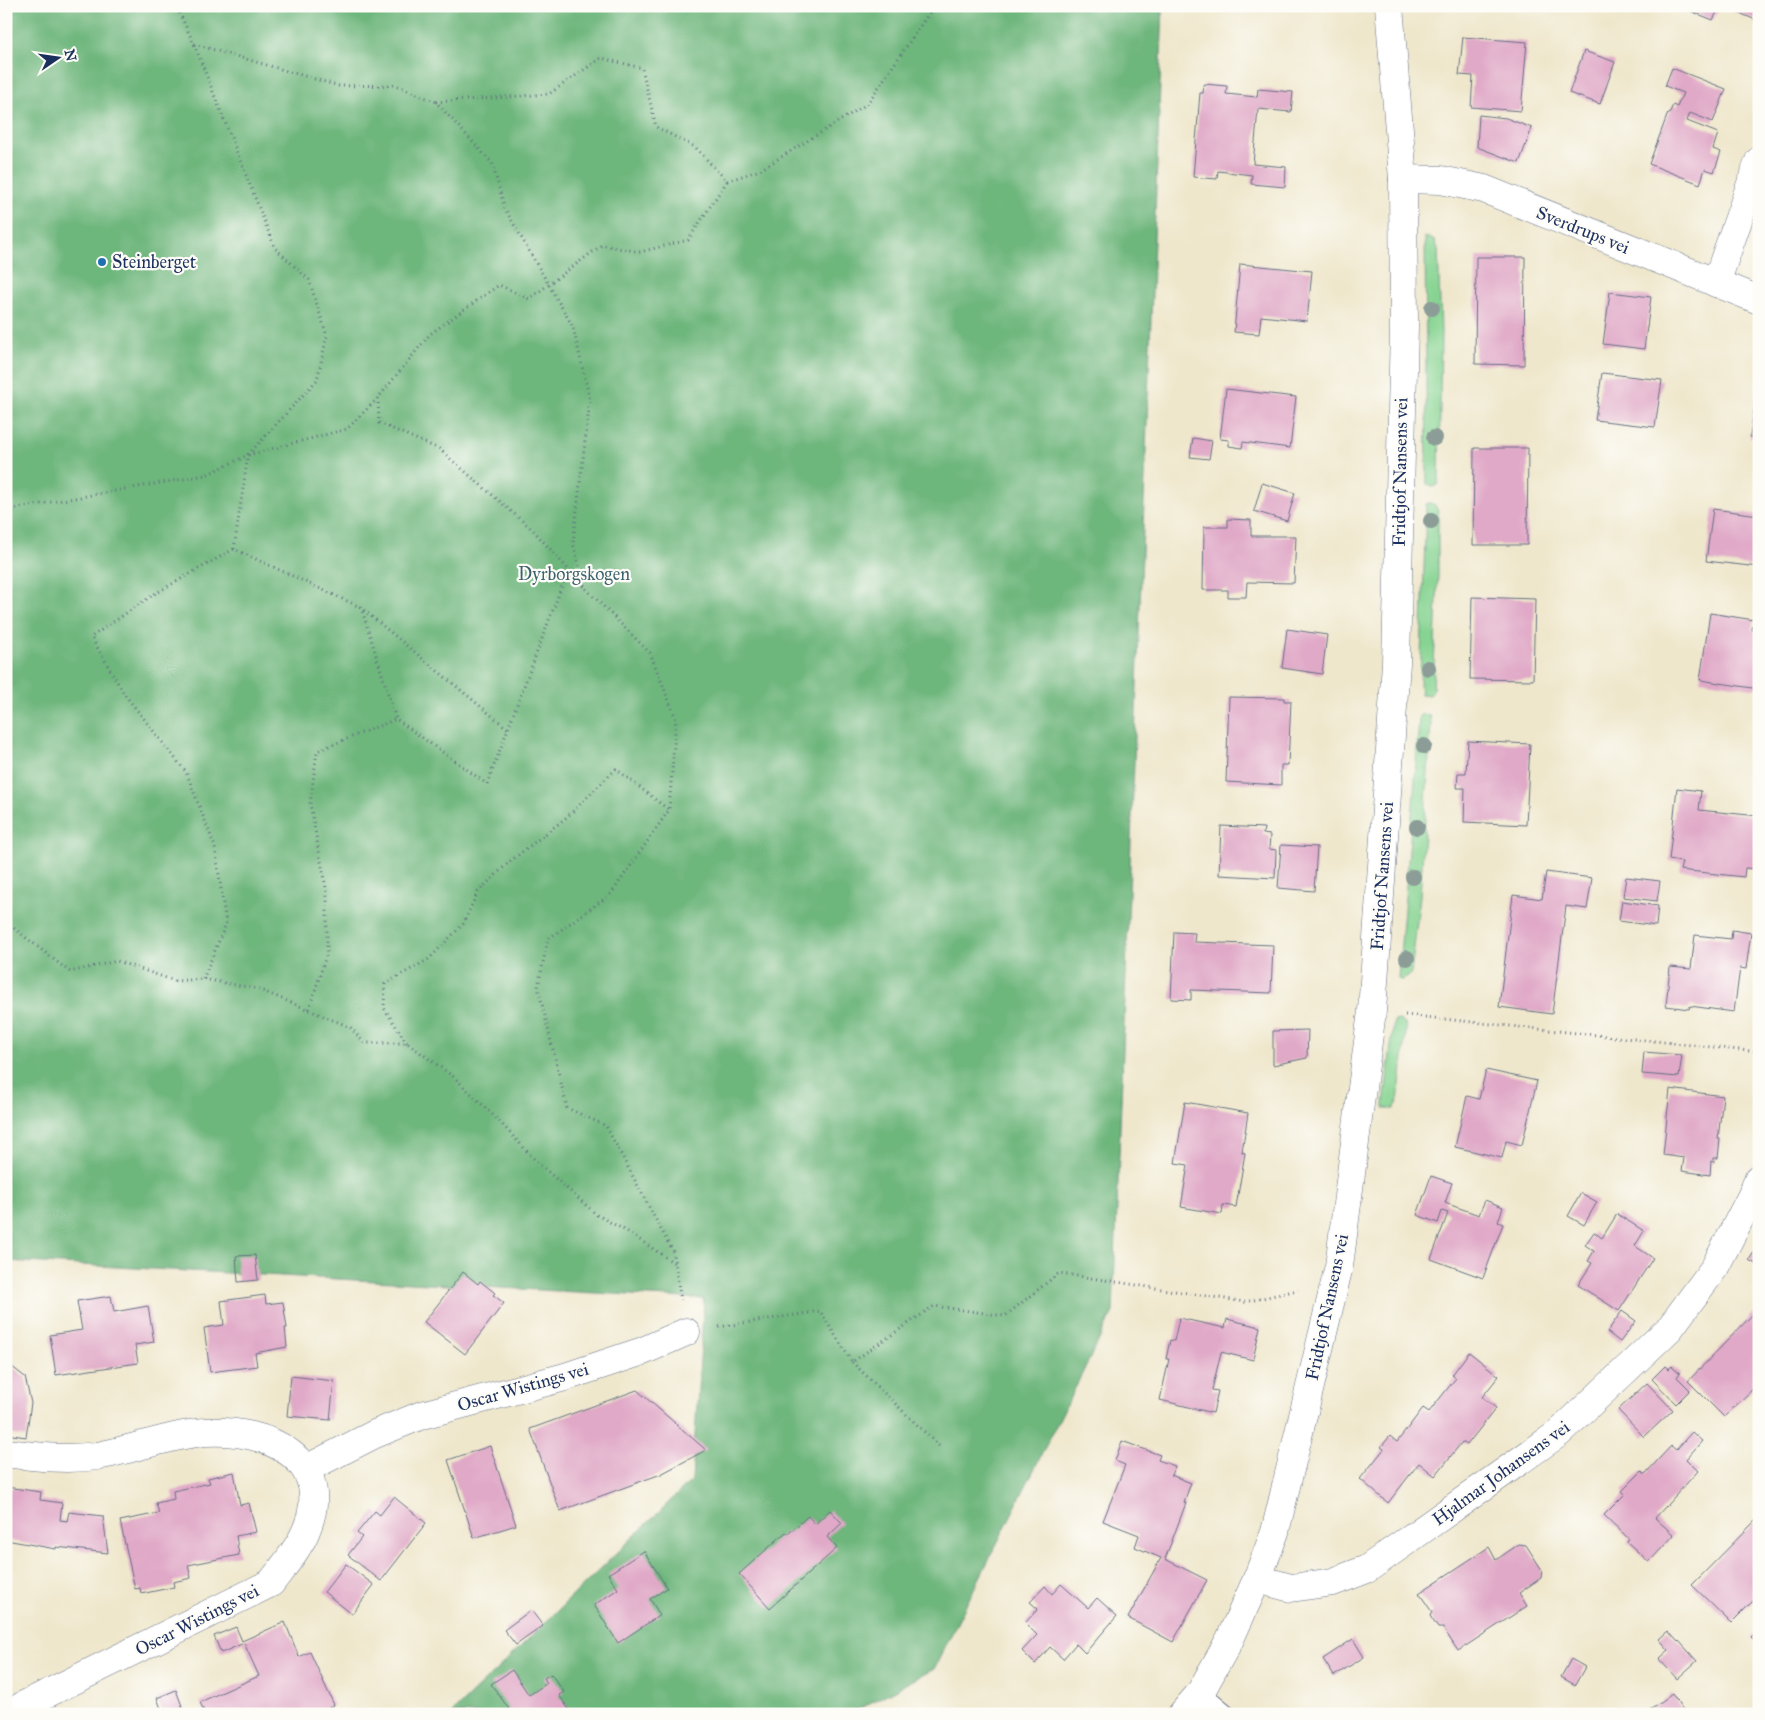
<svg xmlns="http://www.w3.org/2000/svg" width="1765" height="1720" font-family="'IM FELL Great Primer',serif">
<rect width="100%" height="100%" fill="#fdfcf7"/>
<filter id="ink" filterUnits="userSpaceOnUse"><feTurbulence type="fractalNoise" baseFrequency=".02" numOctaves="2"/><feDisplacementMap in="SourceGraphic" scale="10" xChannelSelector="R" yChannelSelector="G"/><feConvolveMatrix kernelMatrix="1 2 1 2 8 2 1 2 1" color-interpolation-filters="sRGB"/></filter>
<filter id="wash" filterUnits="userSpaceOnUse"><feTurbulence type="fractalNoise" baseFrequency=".0096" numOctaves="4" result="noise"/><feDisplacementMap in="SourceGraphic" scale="20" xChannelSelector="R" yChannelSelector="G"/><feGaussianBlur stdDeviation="1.12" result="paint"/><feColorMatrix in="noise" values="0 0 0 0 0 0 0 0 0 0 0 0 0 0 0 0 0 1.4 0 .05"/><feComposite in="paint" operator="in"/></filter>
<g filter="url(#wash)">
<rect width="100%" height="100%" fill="#efe7cc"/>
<!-- green -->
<g fill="#87d492" stroke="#518278">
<polygon points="1425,237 1434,240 1438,249 1441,331 1439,478 1438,485 1432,487 1427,484"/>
<polygon points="1430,503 1435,505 1438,511 1438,575 1433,689 1430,695 1421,694 1420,686 1426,509 1426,504"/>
<polygon points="1425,714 1430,716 1431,724 1420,896 1411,973 1408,977 1402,980 1398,979 1414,793 1419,720 1419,716"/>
<polygon points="1400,1020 1405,1024 1406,1030 1398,1102 1394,1109 1384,1108 1384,1104 1394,1021"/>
</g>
<!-- forest -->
<polygon fill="#6db67c" stroke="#44726d" points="6,6 1163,6 1113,1312 934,1669 849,1714 451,1714 692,1480 704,1299 6,1261"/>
<g id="blocks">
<!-- building -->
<g fill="#e0a9c7">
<polygon points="1678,6 1720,6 1713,20"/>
<polygon points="1722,6 1759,6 1759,13 1756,20"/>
<polygon points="1463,37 1527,42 1521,111 1471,107 1473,76 1459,75"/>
<polygon points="1584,51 1615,62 1600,104 1569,93"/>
<polygon points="1672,68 1726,89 1713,122 1690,113 1687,121 1718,133 1713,149 1721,152 1714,172 1705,169 1700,184 1649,164 1668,113 1669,114 1673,105 1677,107 1683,93 1665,86"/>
<polygon points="1204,84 1227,86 1226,94 1257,97 1258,89 1293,92 1291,112 1258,109 1253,164 1286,167 1285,187 1251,184 1252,175 1218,171 1217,179 1193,177 1200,93 1203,93"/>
<polygon points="1479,115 1506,118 1532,128 1519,163 1477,147"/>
<polygon points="1476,257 1525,257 1524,365 1475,364"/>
<polygon points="1240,264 1312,271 1307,321 1261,316 1259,334 1234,332"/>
<polygon points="1610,292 1651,297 1644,349 1603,344"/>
<polygon points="1602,373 1662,380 1655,427 1595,420"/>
<polygon points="1757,388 1759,388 1759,439 1750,437"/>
<polygon points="1226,389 1296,397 1290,448 1243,442 1242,448 1229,446 1229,440 1220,439"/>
<polygon points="1193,438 1212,441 1209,459 1190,457"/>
<polygon points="1474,448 1528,448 1527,545 1473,545"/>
<polygon points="1262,483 1295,493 1287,521 1254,511"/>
<polygon points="1713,509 1759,515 1759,567 1706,561"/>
<polygon points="1228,519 1251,520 1251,536 1296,536 1294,583 1247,582 1246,597 1228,597 1228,590 1203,590 1204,527 1228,527"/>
<polygon points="1472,597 1535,599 1533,680 1470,679"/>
<polygon points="1710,613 1754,620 1752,630 1759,631 1759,689 1700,680"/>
<polygon points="1287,629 1327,635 1322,674 1282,668"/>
<polygon points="1229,697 1284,698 1284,701 1291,701 1288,765 1281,765 1281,785 1226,782"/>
<polygon points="1468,741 1530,744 1526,825 1464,822 1465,788 1457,788 1458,773 1466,773"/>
<polygon points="1677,788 1701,791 1699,810 1759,816 1759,849 1757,869 1745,868 1744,877 1680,870 1682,862 1669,860"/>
<polygon points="1221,826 1264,828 1263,834 1270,835 1269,849 1276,850 1275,878 1219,875"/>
<polygon points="1281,845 1317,847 1314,891 1278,888"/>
<polygon points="1546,872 1592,878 1587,909 1566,906 1552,1014 1499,1007 1513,895 1542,899"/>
<polygon points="1626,877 1660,881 1657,901 1623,897"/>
<polygon points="1622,901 1658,906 1656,926 1619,921"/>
<polygon points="1732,930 1751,933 1746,969 1740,968 1734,1012 1690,1006 1689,1009 1666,1006 1670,967 1691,969 1695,935 1731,939"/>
<polygon points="1174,932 1195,933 1194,942 1273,945 1271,993 1191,990 1191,1000 1171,999"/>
<polygon points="1308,1030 1307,1058 1273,1065 1273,1031"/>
<polygon points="1644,1052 1682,1055 1679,1077 1642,1074"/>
<polygon points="1486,1070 1537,1081 1522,1145 1506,1141 1502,1158 1455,1147 1467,1096 1479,1099"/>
<polygon points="1670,1089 1723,1096 1718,1139 1720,1139 1718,1158 1714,1158 1714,1162 1711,1161 1710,1175 1682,1171 1684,1158 1663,1155"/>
<polygon points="1185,1102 1248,1113 1242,1152 1245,1153 1236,1207 1223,1205 1222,1214 1181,1207 1188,1165 1175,1163"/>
<polygon points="1431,1176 1452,1183 1445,1203 1479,1215 1485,1200 1503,1207 1498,1222 1503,1224 1483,1278 1431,1259 1448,1213 1442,1211 1438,1223 1417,1215"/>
<polygon points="1581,1193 1597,1202 1584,1225 1568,1216"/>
<polygon points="1617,1214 1644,1231 1635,1246 1653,1258 1619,1311 1578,1285 1592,1263 1588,1261 1594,1251 1585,1245 1594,1232 1602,1238"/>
<polygon points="1759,1244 1759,1266 1749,1260"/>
<polygon points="255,1255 258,1280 238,1282 236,1256"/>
<polygon points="463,1272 478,1284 480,1281 495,1293 493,1295 504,1303 465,1354 424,1322"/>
<polygon points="265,1295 266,1304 283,1302 287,1328 285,1328 287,1347 255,1353 257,1366 210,1372 204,1328 224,1325 221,1301"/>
<polygon points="111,1296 114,1312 148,1306 154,1342 135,1345 138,1363 56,1375 50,1335 82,1330 77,1301"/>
<polygon points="1759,1308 1759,1383 1724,1417 1688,1381"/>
<polygon points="1622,1311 1636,1321 1620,1342 1607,1332"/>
<polygon points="1179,1318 1225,1328 1227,1319 1260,1327 1253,1360 1221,1352 1212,1390 1218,1391 1213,1413 1160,1400 1169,1359 1166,1359 1170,1340 1174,1341"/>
<polygon points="1469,1352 1499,1376 1482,1397 1496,1408 1467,1445 1462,1442 1435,1476 1419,1463 1388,1503 1360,1479 1384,1449 1381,1447 1390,1436 1397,1442 1423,1408 1429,1412 1456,1378 1452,1375"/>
<polygon points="6,1362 25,1377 31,1403 26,1437 6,1434 6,1402 9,1403 9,1401 6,1395"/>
<polygon points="1665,1366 1668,1369 1672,1366 1680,1373 1677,1377 1690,1390 1676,1404 1652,1379"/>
<polygon points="291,1376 334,1381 330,1420 287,1416"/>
<polygon points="1647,1383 1673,1410 1644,1437 1618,1410"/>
<polygon points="637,1390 706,1450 661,1474 560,1511 530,1429"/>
<polygon points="1692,1432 1702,1441 1686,1459 1698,1471 1655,1518 1674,1535 1649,1562 1627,1542 1629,1539 1604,1515 1625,1494 1622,1491 1642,1471 1645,1474 1671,1446 1676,1450"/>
<polygon points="1122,1441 1160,1455 1158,1460 1175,1466 1171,1475 1191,1483 1184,1502 1186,1503 1165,1559 1207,1580 1173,1642 1128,1618 1161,1558 1135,1547 1139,1535 1103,1521 1125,1465 1115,1461"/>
<polygon points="490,1446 516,1525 474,1538 448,1460"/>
<polygon points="234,1472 240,1505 249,1503 256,1532 236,1536 239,1555 188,1565 191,1578 173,1582 174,1587 141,1594 140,1588 135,1589 120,1521 159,1513 156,1503 174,1499 173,1491 210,1483 208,1478"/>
<polygon points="6,1487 41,1492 40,1500 62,1503 60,1520 67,1521 69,1512 103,1516 108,1553 56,1547 56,1549 6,1540"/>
<polygon points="394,1497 426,1523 381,1581 348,1555 362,1537 357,1533 375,1511 380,1515"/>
<polygon points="830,1510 842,1523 827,1537 837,1548 770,1608 739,1574 786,1532 788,1534 808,1516 815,1524"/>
<polygon points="1759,1517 1759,1595 1731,1623 1692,1585"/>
<polygon points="1519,1544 1526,1545 1542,1570 1541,1578 1519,1593 1527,1606 1458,1651 1443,1628 1438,1628 1430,1616 1432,1612 1419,1593 1489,1547 1496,1560"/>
<polygon points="644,1551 667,1588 650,1599 660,1615 618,1643 594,1605 618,1589 608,1574"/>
<polygon points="346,1564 374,1585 352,1614 324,1592"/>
<polygon points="1061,1584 1088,1608 1097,1598 1117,1616 1085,1653 1076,1644 1063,1659 1050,1647 1035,1664 1022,1651 1037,1635 1025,1623 1038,1609 1030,1602 1045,1586 1052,1594"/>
<polygon points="531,1610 543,1626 516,1645 504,1630"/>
<polygon points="285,1622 299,1657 310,1652 334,1705 315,1714 205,1714 200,1702 259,1676 244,1643 221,1653 214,1636 236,1627 242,1641"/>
<polygon points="1759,1629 1759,1644 1751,1637"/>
<polygon points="1668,1631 1678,1642 1679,1641 1697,1661 1677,1679 1659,1659 1669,1650 1659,1639"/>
<polygon points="1353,1639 1364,1657 1334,1676 1323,1659"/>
<polygon points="1571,1659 1585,1667 1575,1685 1561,1677"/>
<polygon points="512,1670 529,1695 547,1683 544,1678 551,1674 564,1692 559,1695 572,1714 502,1714 509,1709 491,1684"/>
<polygon points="176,1690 185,1714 163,1714 157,1698"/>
<polygon points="1672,1694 1686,1714 1644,1714"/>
</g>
</g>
</g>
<g filter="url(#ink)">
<use href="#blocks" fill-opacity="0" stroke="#656f84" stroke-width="1"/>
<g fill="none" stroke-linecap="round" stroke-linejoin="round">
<!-- lane casing -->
<g stroke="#656f84" stroke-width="22">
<polyline id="lane" points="1200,1693 1225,1714"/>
</g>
<!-- street casing -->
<g stroke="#656f84" stroke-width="29">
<g id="street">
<polyline points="1403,179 1441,180 1484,189 1759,300"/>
<polyline points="1716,283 1759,161"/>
<path d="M6 1453C37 1457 67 1460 97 1456 133 1450 168 1435 205 1432 266 1428 338 1459 305 1533 297 1551 283 1567 271 1583L24 1705 10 1714"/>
<polyline points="306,1469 375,1434 422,1415 565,1377 643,1351 686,1332"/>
<polyline points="1257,1579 1291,1588 1333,1582 1367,1569 1559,1433 1670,1328 1715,1267 1751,1197 1759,1178"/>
<polyline points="1182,1714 1200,1693 1230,1639 1257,1579 1275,1532 1339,1266 1372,1011 1396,663 1404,327 1403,179 1389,6"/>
</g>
</g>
<!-- path -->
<g stroke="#656f84" stroke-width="3" stroke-dasharray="1 4" stroke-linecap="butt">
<polyline points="194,44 339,86 396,85 436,102 492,163 505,209 573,327 590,400 573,543 585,588 650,653 676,719 669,810 611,894 548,939 538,987 567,1108 606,1126 673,1252 681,1300"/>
<polyline points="436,102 549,94 601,58 642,68 656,127 695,147 727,181 760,170 867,104 934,6"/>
<polyline points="378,398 379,423 439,449 533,530 584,587"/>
<polyline points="6,510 206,475 248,455 317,380 327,336 309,280 275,248 194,44 177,8 174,6"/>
<polyline points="234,549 248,455 347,429 378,398 430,334 499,285 529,299 602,245 640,252 688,240 727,181"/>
<polyline points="361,607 396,719"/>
<polyline points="6,922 70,972 117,961 175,981 203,979 258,989 350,1027 364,1043 407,1043 454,1077 498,1120 537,1162 597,1215 628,1232 674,1263"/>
<polyline points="203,979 226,924 215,847 186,772 125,695 91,637 156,593 234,549 360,607 508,729"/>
<polyline points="309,1009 327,953 327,893 310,804 317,751 396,719 487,784 568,570"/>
<polyline points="1405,1015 1759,1052"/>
<polyline points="407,1043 384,1008 385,984 429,959 463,924 478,892 508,863 567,817 616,769 669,810"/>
<polyline points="719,1327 820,1311 852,1362 934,1306 1005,1316 1059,1273 1245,1302 1298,1290"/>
<polyline points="852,1362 939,1446"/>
</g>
<!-- lane -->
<use href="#lane" stroke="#fff" stroke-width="20"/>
<!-- street -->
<use href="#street" stroke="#fff" stroke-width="28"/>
</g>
<!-- trees -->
<g fill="#8c9d98">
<circle cx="1432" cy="308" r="8"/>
<circle cx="1434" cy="438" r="8"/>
<circle cx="1431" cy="521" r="8"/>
<circle cx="1428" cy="668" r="8"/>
<circle cx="1424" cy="746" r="8"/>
<circle cx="1417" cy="827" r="8"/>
<circle cx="1413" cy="877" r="8"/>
<circle cx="1407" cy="958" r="8"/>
</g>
</g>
<!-- markers -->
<circle fill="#1f6fb2" stroke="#fdfcf7" stroke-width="2" cx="102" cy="262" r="5"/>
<g text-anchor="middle" stroke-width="4.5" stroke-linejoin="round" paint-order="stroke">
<!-- street labels -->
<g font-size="18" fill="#1b2f5e" stroke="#fdfcf7">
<text transform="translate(1583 230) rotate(22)" y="6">Sverdrups vei</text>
<text transform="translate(1400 472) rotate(-89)" y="6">Fridtjof Nansens vei</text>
<text transform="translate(1382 876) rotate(-86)" y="6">Fridtjof Nansens vei</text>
<text transform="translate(1327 1307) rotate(-78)" y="6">Fridtjof Nansens vei</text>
<text transform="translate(523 1387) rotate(-16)" y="6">Oscar Wistings vei</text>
<text transform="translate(1501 1473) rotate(-36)" y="6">Hjalmar Johansens vei</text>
<text transform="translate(197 1620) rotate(-27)" y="6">Oscar Wistings vei</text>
</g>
<!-- poi labels -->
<g font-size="18" fill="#1b2f5e" stroke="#fdfcf7" text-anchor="start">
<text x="112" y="268">Steinberget</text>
</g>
<!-- park labels -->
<g font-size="18" fill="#3b616e" stroke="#fdfcf7">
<text x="574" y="580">Dyrborgskogen</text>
</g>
</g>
<!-- margin -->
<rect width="1765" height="1720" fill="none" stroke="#fdfcf7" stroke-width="25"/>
<!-- north arrow -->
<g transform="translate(58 58) rotate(77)" stroke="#fdfcf7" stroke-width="4" paint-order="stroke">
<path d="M0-4L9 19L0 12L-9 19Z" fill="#1b2f5e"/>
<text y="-8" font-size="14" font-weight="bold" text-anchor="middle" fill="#1b2f5e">N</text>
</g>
</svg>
